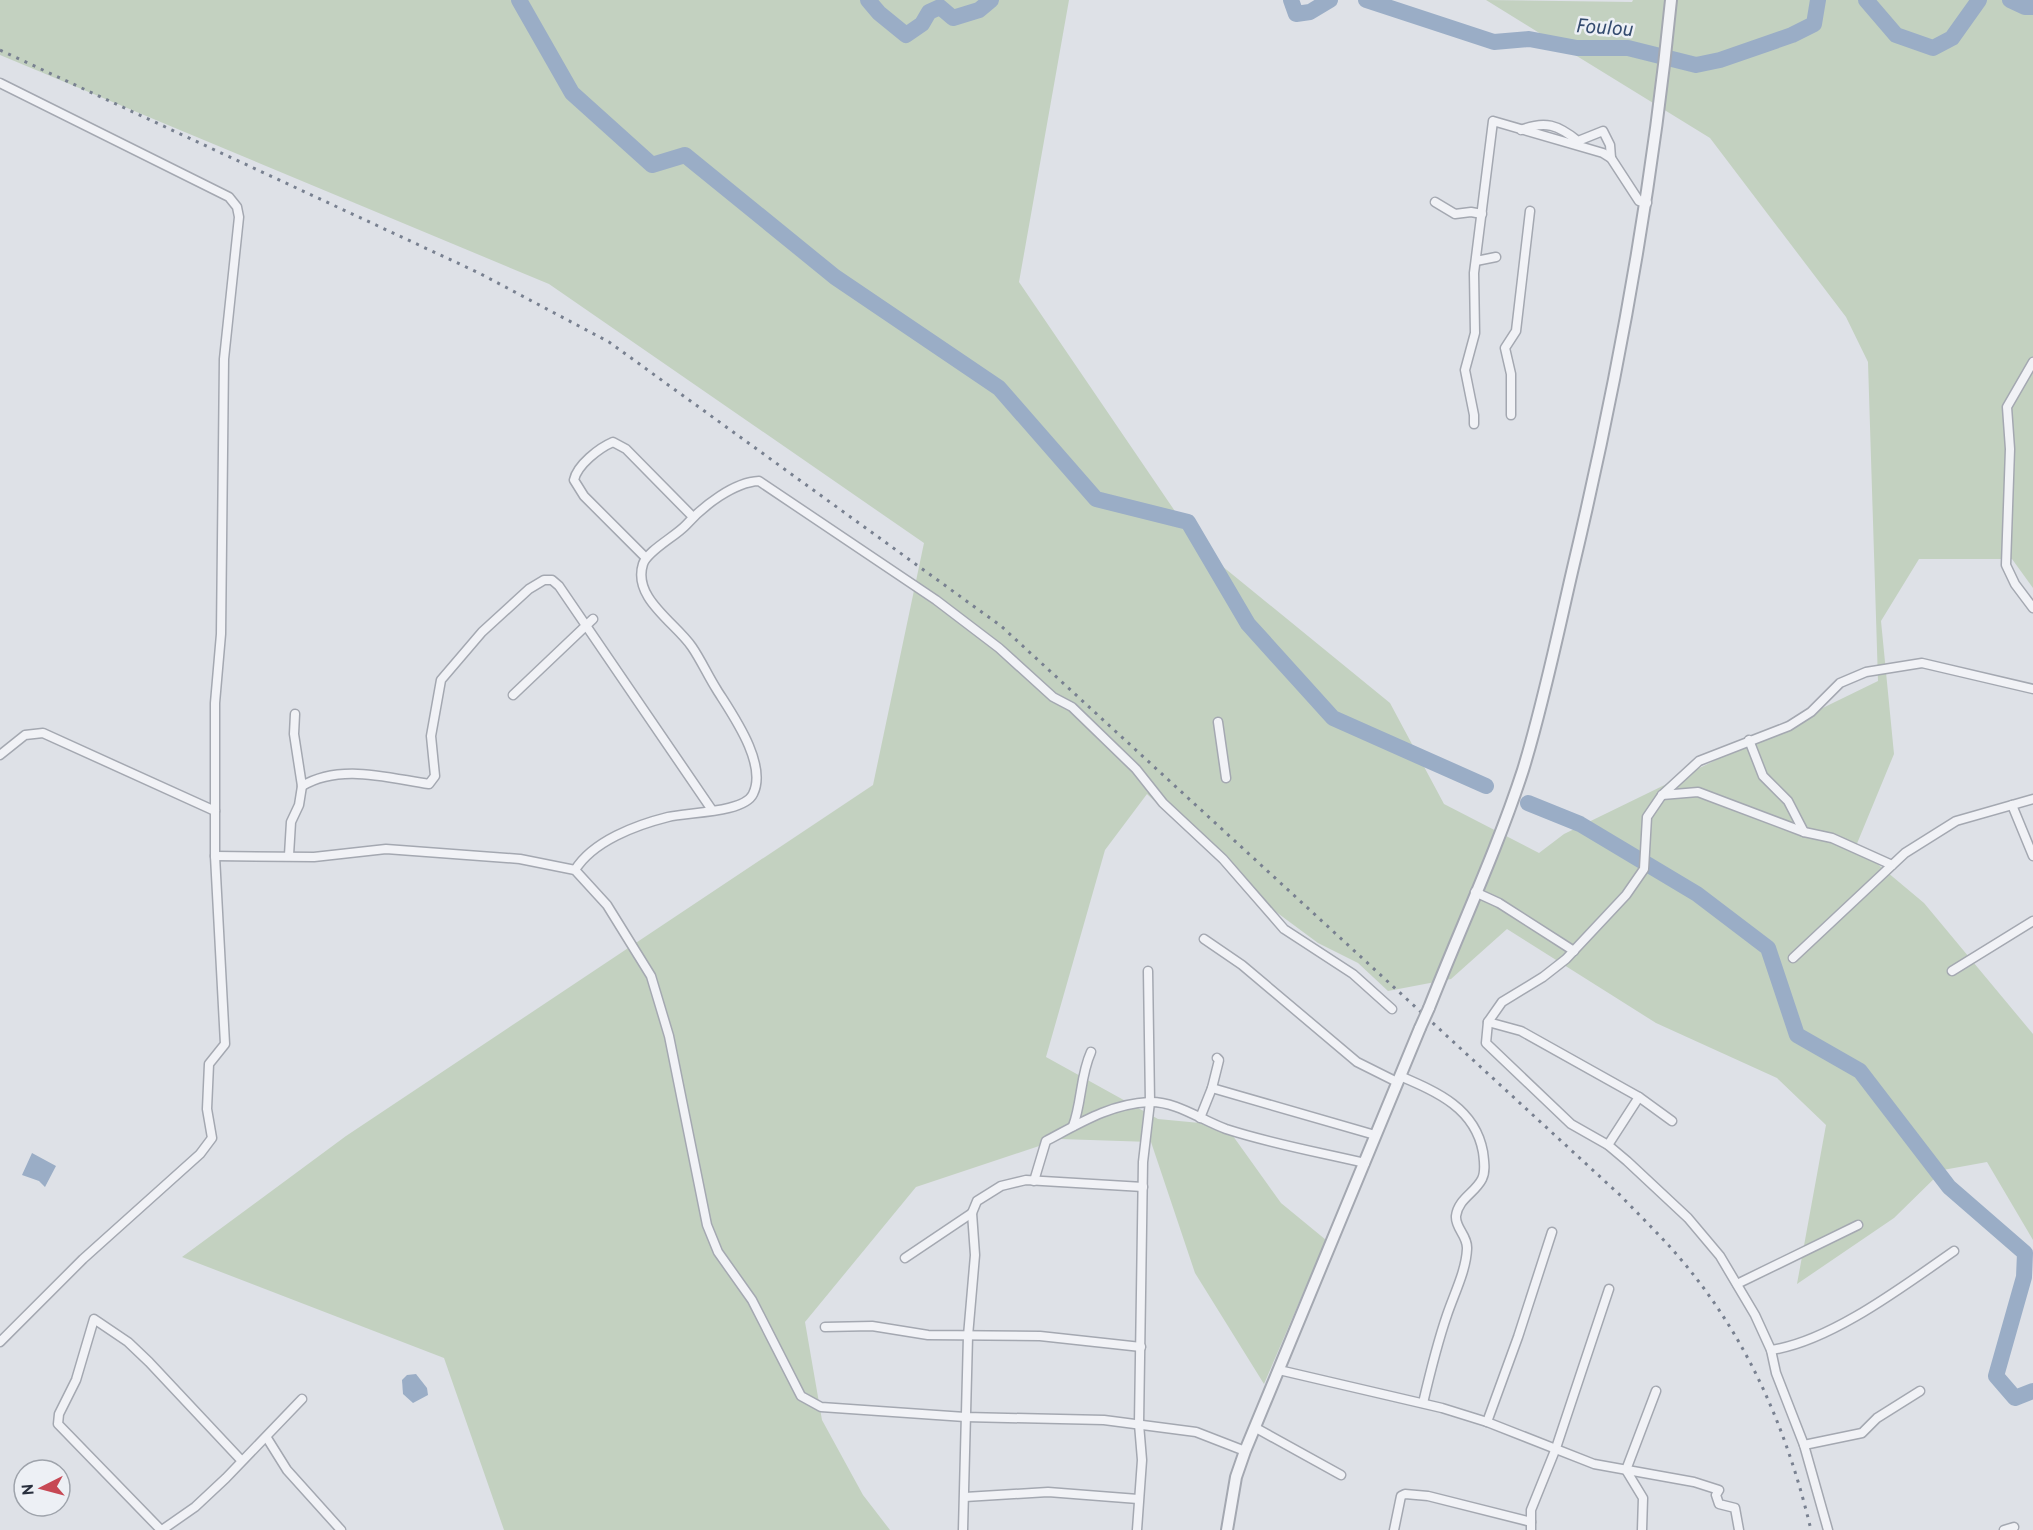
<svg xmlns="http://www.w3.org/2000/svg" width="2033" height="1530" font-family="Overpass,sans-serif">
<rect width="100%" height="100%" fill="#dee1e7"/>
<!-- green -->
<polygon fill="#c3d1c0" points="0,0 1069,0 1019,282 1200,548 1390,703 1444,804 1539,853 1564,834 1878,681 1868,362 1846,317 1710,138 1486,0 1632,2 1633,0 2033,0 2033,588 2012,559 1919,559 1881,621 1894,754 1856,846 1924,903 2033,1034 2033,1240 1987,1162 1943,1170 1894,1218 1797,1284 1826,1125 1777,1078 1656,1023 1507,929 1451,979 1388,991 1358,963 1318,943 1256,897 1147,794 1105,850 1046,1057 1158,1119 1200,1123 1233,1136 1281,1203 1326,1240 1264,1384 1195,1273 1151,1142 1060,1139 916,1187 805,1322 822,1420 863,1495 890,1530 504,1530 444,1358 182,1257 346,1136 873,785 924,543 549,284 0,55"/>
<!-- water -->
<g fill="#9aadc6">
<polygon points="32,1153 56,1166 45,1187 39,1181 22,1175"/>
<polygon points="416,1374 427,1388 428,1395 413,1403 403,1394 402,1380 407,1375"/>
</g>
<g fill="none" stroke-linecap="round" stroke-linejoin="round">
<!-- river -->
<g stroke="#9aadc6" stroke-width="16">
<polyline points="519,0 572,93 652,165 685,155 835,277 999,388 1096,499 1188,522 1248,624 1333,718 1486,786"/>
<polyline points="868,0 879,13 906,35 922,24 929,12 940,7 953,18 979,10 991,0"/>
<polyline points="1291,0 1296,14 1310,12 1330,0"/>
<polyline points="1366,0 1494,42 1529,39 1577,48 1628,48 1696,65 1720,60 1792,35 1814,24 1818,0"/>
<polyline points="1866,0 1896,35 1933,48 1952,38 1979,0"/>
<polyline points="2010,0 2025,7 2033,7"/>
<polyline points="1528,803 1580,824 1697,894 1768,948 1797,1035 1860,1071 1949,1187 2025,1253 2024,1277 1996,1376 2015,1398 2033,1391"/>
</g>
<!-- minor casing -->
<g stroke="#a4a8b1" stroke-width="11">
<g id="minor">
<polyline points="0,83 229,197 237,207 239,217 224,359 221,634 215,703 215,856 225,1044 209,1064 207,1109 212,1138 200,1154 83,1259 0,1342"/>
<path d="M1521 130C1545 120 1558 125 1578 141L1603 131 1610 145 1611 158"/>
<polyline points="1435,202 1455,214 1471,212 1482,214"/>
<polyline points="1476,261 1496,257"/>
<polyline points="2033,362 2007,407 2010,449 2006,565 2015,584 2033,608"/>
<polyline points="1511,415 1511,374 1505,348 1516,331 1530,211"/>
<polyline points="1474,424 1474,415 1465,370 1475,333 1474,273 1493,121 1603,153 1611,158 1639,201 1647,203"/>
<path d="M646 558 584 496 574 480C577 465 599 448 613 442L626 449 693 517"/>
<polyline points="513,695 593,619"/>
<polyline points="1218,722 1226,778"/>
<polyline points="1749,740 1763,776 1788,801 1804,832"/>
<polyline points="0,755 25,735 43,733 215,811"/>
<path d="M302 786C340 763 388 778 429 784L435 776 431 736 441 680 482 632 529 589 544 580H552L559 586 712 810"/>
<polyline points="1662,795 1698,792 1804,832 1832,838 1892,865"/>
<polyline points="2012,805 2033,856"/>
<polyline points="289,855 291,822 299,805 302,786 294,734 295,714"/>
<polyline points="215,856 314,857 386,849 520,859 575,870 607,905 651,976 669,1036 707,1225 718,1252 752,1300 801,1396 821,1407 965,1417 1104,1420 1196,1432 1245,1451"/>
<path d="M575 870C593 841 636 825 668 817 688 812 744 813 753 794 768 764 732 714 717 690 708 676 701 660 692 647 676 623 632 598 643 564 647 551 676 536 686 525 703 506 734 482 759 481L936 600 999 648 1053 697 1072 707 1136 769 1163 803 1223 859 1284 929 1353 974 1392 1009"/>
<polyline points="1475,892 1499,903 1574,951"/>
<polyline points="1204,939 1242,965 1357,1062 1397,1082"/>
<polyline points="1793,958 1905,853 1956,821 2033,799"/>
<polyline points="1952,971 2033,921"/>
<polyline points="1488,1022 1521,1031 1639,1097 1672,1121"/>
<path d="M1400 1076C1437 1092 1475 1108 1483 1152 1484 1161 1486 1171 1482 1179 1475 1193 1458 1199 1456 1216 1455 1228 1468 1236 1467 1249 1466 1271 1454 1294 1447 1315 1437 1344 1430 1373 1423 1403"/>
<polyline points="1212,1088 1375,1135"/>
<polyline points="1200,1118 1212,1088 1219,1060 1217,1058"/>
<path d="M1073 1126C1082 1102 1080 1076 1091 1052"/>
<polyline points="1608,1145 1639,1097"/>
<path d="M1034 1181 1046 1141C1080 1123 1110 1104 1149 1102 1176 1101 1201 1120 1226 1129 1272 1144 1318 1152 1365 1163"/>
<polyline points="905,1258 972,1213"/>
<polyline points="1737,1284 1858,1225"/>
<polyline points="825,1327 872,1326 928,1335 1040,1336 1141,1347"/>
<path d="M1771 1350C1830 1342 1905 1285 1954 1251"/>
<polyline points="1279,1370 1442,1408 1487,1422 1594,1464 1694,1482 1719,1490 1716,1495 1719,1504 1735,1508 1739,1530"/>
<polyline points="1487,1422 1518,1337 1552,1232"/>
<polyline points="1256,1428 1341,1475"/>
<polyline points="267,1438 287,1470 341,1530"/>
<polyline points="1804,1445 1862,1433 1877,1418 1920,1391"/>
<polyline points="965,1497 1048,1492 1138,1499"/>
<polyline points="161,1530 58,1424 59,1414 76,1380 94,1319 128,1342 149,1362 241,1460"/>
<polyline points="162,1530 195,1507 226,1478 302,1399"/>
<polyline points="963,1530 968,1336 975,1255 972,1213 977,1201 1001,1186 1026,1180 1143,1187"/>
<polyline points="1137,1530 1142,1460 1139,1424 1143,1162 1150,1102 1148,971"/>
<polyline points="1394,1530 1401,1496 1405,1494 1428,1496 1531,1522"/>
<polyline points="1531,1530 1531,1510 1556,1448 1609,1289"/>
<polyline points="1642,1530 1643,1498 1626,1470 1656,1391"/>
<polyline points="1828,1530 1804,1445 1776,1373 1771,1350 1755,1315 1720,1256 1688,1218 1627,1161 1608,1145 1571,1124 1486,1043 1488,1022 1502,1002 1543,977 1566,959 1626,895 1644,869 1647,817 1662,795 1699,761 1789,726 1811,712 1840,683 1866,672 1922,663 2033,689"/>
<polyline points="2004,1530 2014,1527"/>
</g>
</g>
<!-- tertiary casing -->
<g stroke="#a4a8b1" stroke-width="14">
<g id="tertiary">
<path d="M1429 1008C1460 929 1497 850 1523 770 1543 705 1557 637 1572 572 1617 383 1652 193 1671 0"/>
<polyline points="1227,1530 1236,1477 1245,1451 1420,1028"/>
</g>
</g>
<!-- minor -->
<use href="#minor" stroke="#f1f2f6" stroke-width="8"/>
<!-- tertiary -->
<use href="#tertiary" stroke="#f1f2f6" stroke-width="10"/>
<!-- rail -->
<path stroke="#788090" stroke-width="3" stroke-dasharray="3 6" stroke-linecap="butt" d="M0 50 479 273 609 342 1001 626 1621 1196C1640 1216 1660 1235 1678 1256 1747 1336 1787 1429 1811 1530"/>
<!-- tertiary-bridge casing -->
<g stroke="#a4a8b1" stroke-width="14" stroke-linecap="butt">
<polyline id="tertiary-bridge" points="1420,1028 1429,1008"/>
</g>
<!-- tertiary-bridge -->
<use href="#tertiary-bridge" stroke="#f1f2f6" stroke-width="10"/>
</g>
<g text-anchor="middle" stroke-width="5" stroke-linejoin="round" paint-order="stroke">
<!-- water labels -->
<g font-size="20" font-style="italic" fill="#344b6f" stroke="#edf0f5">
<text transform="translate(1604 27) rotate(4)" y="7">Foulou</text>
</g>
</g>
<!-- north arrow -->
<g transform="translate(42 1488) rotate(264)"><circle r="28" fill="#edf0f5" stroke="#9ea3ab" stroke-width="1.5"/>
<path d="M0-4.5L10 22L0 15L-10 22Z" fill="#c74854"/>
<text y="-9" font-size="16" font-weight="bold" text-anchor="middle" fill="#282f3d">N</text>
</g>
</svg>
